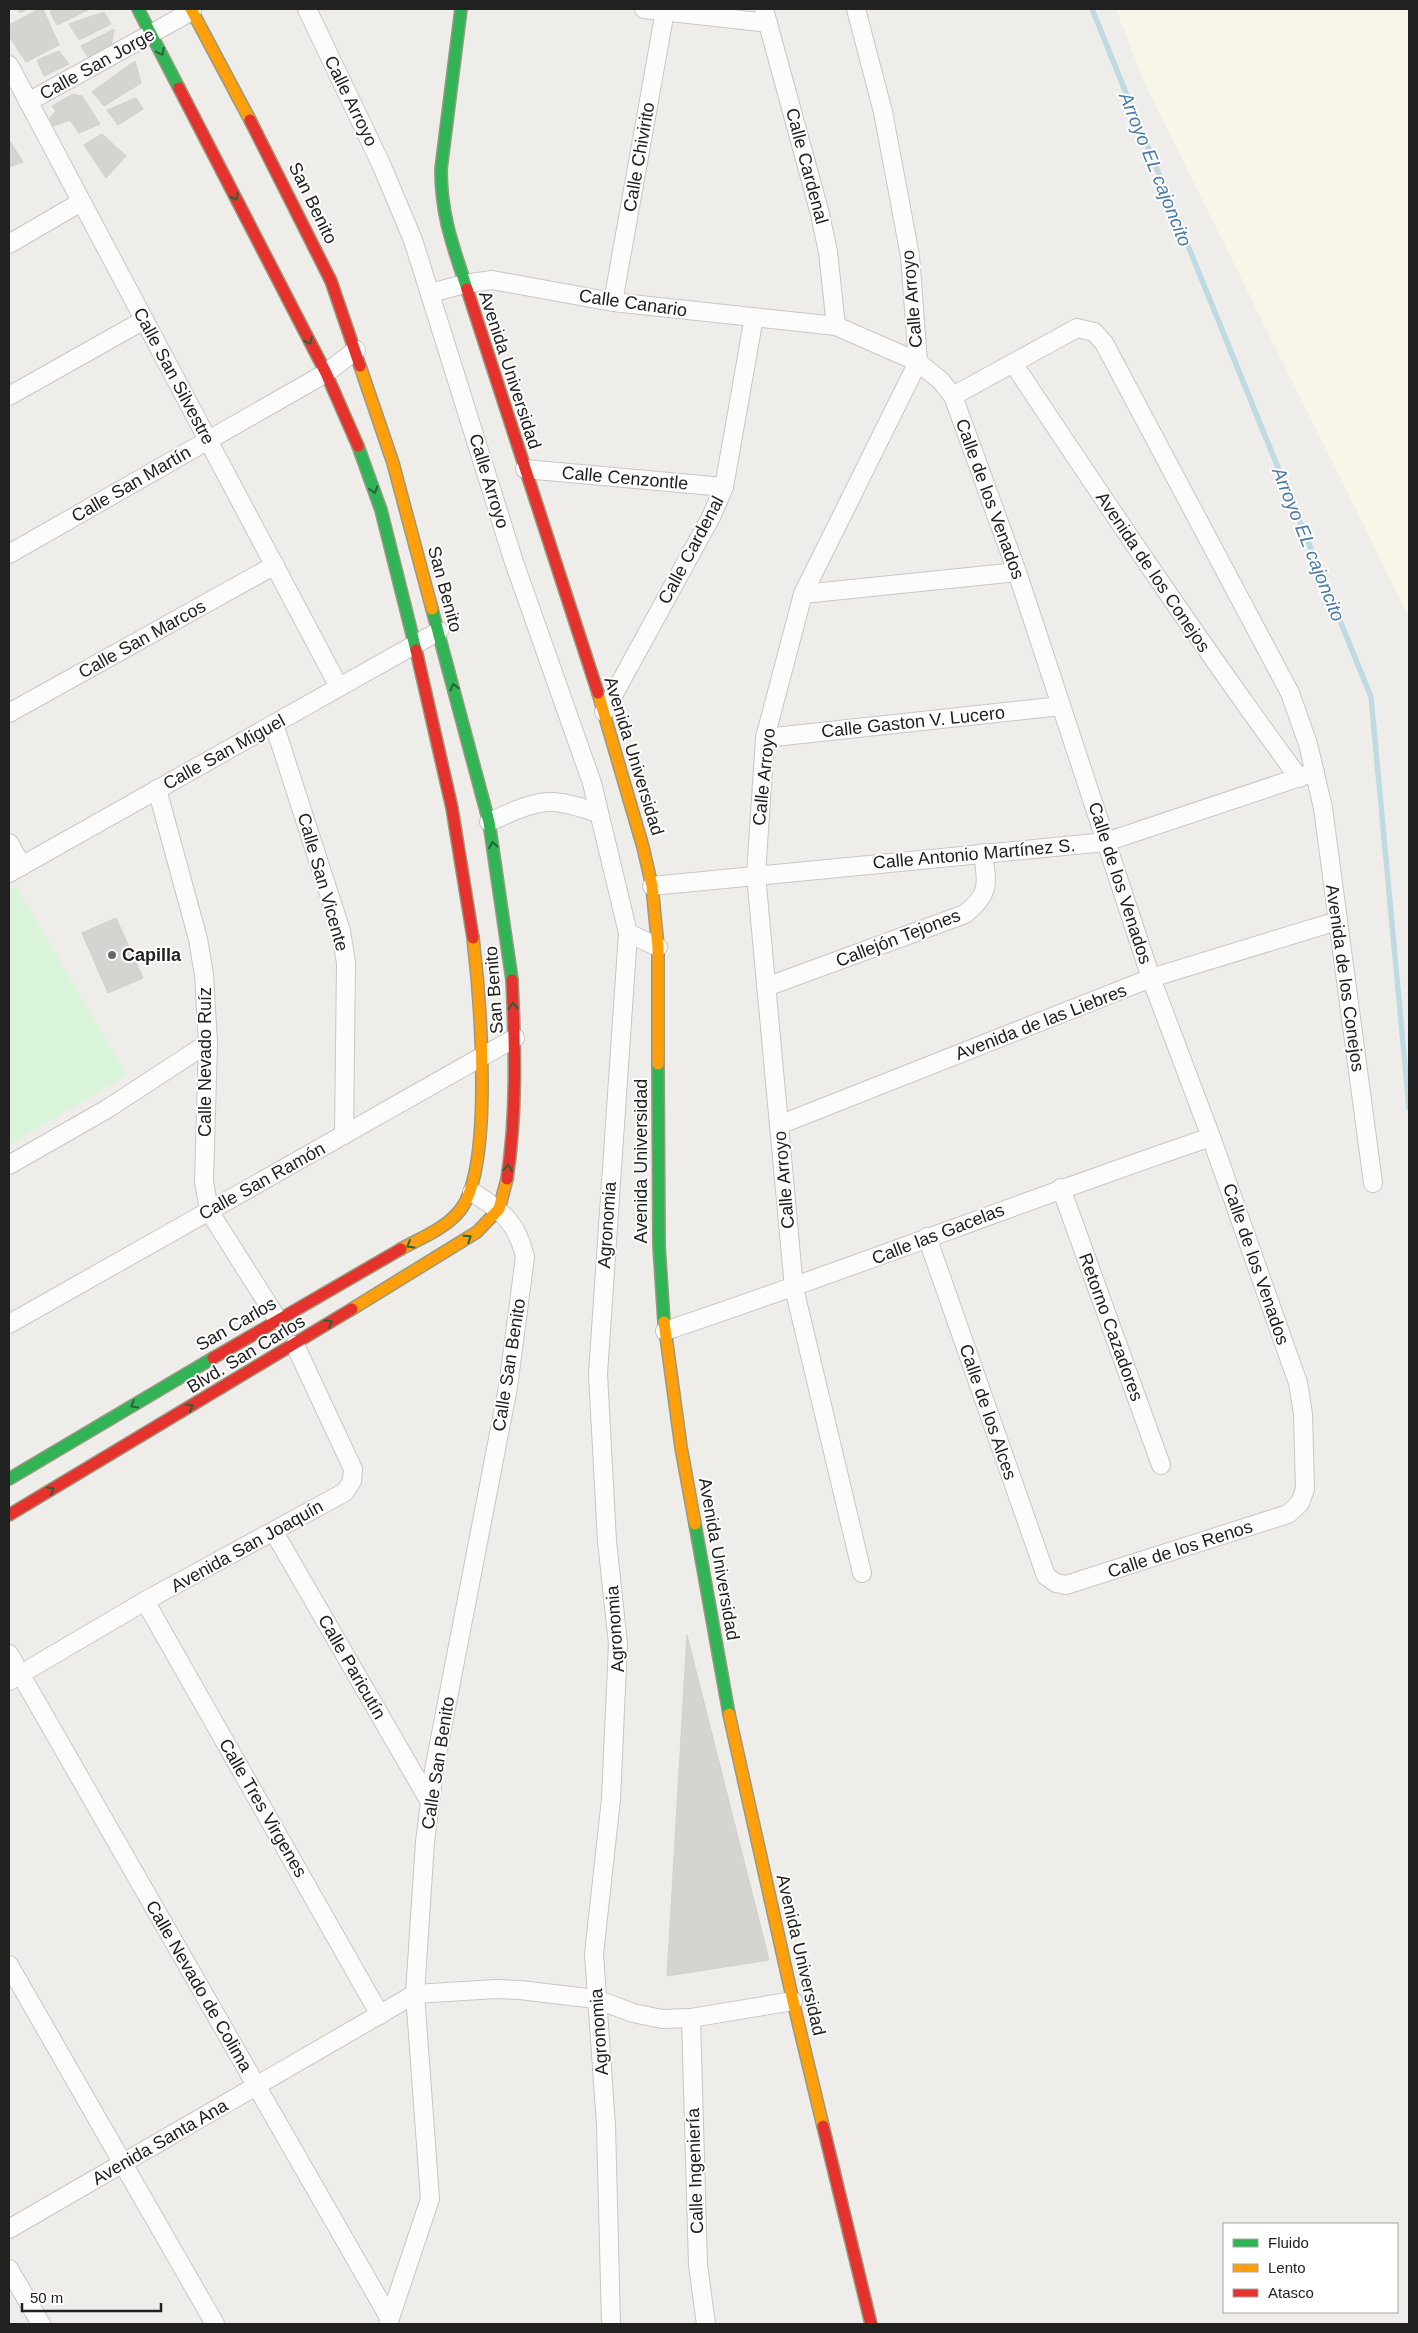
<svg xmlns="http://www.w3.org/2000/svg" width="1418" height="2333" font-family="Arial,sans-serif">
<rect width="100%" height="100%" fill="#efedea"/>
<!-- education -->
<polygon fill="#f7f6e7" points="1116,9 1409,9 1409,617 1144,82"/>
<!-- park -->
<polygon fill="#daf4da" points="16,886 127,1075 9,1145 9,890"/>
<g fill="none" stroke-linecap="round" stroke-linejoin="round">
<!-- stream -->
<polyline stroke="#bfdae2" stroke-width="5.5" points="1092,9 1371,697 1409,1108"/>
</g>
<!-- building -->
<g fill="#d6d4d1" stroke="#d2cfcc">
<polygon points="17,9 28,9 20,13"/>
<polygon points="39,9 43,9 59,45 26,62 9,36 9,25"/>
<polygon points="55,9 90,9 57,25 50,12"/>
<polygon points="104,12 111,24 79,40 69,24"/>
<polygon points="114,29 111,47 90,60 81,46"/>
<polygon points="59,51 69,64 44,76 37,60"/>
<polygon points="135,61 141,83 104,106 92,92"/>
<polygon points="73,94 82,96 100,124 79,133 70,120 53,126 50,118 56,111 52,106"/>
<polygon points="136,98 143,109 118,125 107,110"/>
<polygon points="102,134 126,156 106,178 84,145"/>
<polygon points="9,140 23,162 9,167"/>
<polygon points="116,918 143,978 108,993 82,933"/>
<polygon points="687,1635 769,1960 667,1976"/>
</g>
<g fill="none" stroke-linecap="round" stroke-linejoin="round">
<!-- street casing -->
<g stroke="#c8c7c6" stroke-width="20">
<g id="street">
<polyline points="307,9 381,164 413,240 514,562 592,783 628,933 658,947"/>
<polyline points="644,9 768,23"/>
<polyline points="764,9 820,214 828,252 836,326"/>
<polyline points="856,9 883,112 910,256 918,362 803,594 765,738 756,875 794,1288 862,1573"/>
<polyline points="9,65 339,687"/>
<polyline points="28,102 192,11"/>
<polyline points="9,244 81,202"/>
<polyline points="431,293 464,284 492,280 613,302 836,326 918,362 941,381 953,396 1017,572 1151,978 1211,1137 1298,1383 1303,1414 1305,1489 1300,1503 1288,1514 1066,1585 1056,1583 1046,1576 927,1237"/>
<polyline points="613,302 665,11"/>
<path d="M1013 363C1106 503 1199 642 1299 778"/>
<polyline points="9,396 144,320"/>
<polyline points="953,396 1077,328 1094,332 1104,343 1290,693 1308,744 1323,808 1373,1183"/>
<polyline points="525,469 724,487"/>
<polyline points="9,554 326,373 356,350"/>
<polyline points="803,594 1017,572"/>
<polyline points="604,712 711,517 724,487 754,317"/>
<polyline points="9,713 275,565"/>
<polyline points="274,724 341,931 346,963 344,1135"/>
<polyline points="765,738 1061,706"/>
<polyline points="157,789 198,939 204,975 208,1043 204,1181 209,1211 278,1320"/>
<path d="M489 822C508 814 532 801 553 802 569 803 583 808 598 813"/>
<polyline points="9,843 22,866"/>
<polyline points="9,873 439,631"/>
<polyline points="652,886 1106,842 1315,772"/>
<path d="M766 987 965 914C991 893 987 884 983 853"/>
<polyline points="779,1125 1151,978 1337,921"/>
<polyline points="9,1165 107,1109 208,1043"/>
<polyline points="1061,1188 1161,1465"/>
<polyline points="9,1324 515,1038"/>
<path d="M665 1331C848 1270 1028 1199 1211 1137"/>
<polyline points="274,1532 430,1802"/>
<polyline points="145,1601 380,2015"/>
<polyline points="9,1654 390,2319"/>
<polyline points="9,1681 145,1601 345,1492 352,1481 353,1469 295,1345"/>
<polyline points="9,1965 215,2324"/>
<polyline points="691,2018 698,2265 706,2324"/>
<polyline points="9,2229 415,1994 496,1989 520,1990 596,1999 633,2013 662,2019 691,2018 793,2001"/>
<polyline points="9,2269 41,2324"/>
<path d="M388 2324 430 2199 415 1994 425 1842 434 1770 508 1387 525 1257C517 1222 501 1210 472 1192"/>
<polyline points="611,2324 606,2125 594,1954 611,1799 618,1644 607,1541 598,1374 628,933"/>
</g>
</g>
<!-- fast casing -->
<g stroke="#989982" stroke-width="14">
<g id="fast">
<polyline points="138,9 179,88"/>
<path d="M461 9 441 169C441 216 453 246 467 289"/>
<polyline points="358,446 381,510 416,650"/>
<polyline points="432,609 489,822 512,980"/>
<polyline points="658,1064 659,1246 664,1322"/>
<polyline points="9,1479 213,1358"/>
<polyline points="695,1524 729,1714"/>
</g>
</g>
<!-- slow casing -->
<g stroke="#989982" stroke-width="14">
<g id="slow">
<polyline points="191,9 250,120"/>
<polyline points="360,366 393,463 432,609"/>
<polyline points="598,693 643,847 652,886 658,947 658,1064"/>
<path d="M401 1249C421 1238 447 1228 461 1209 494 1164 480 996 473 938"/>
<polyline points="352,1309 477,1232 499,1209 507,1179"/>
<polyline points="664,1322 681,1447 695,1524"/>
<polyline points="729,1714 793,2001 823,2126"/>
</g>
</g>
<!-- jam casing -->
<g stroke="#989982" stroke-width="14">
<g id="jam">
<polyline points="179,88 326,373 358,446"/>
<polyline points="250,120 331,281 360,366"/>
<polyline points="467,289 598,693"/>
<polyline points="416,650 452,808 473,938"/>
<path d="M507 1179C517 1114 515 1046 512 980"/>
<polyline points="213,1358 401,1249"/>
<polyline points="9,1515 352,1309"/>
<polyline points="823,2126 871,2324"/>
</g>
</g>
<!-- street -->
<use href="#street" stroke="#fdfcfc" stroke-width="18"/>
<!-- fast -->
<use href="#fast" stroke="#30b455" stroke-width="11"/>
<!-- slow -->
<use href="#slow" stroke="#ff9f0a" stroke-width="11"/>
<!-- jam -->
<use href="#jam" stroke="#e5322d" stroke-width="11"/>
</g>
<!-- one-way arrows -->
<defs><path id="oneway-chevron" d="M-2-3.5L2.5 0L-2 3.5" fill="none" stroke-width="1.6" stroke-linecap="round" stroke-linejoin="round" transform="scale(1.25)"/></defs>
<g stroke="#286338">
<use href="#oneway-chevron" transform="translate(161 52) rotate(63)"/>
<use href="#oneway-chevron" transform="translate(235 197) rotate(63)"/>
<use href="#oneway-chevron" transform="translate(309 341) rotate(63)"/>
<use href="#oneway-chevron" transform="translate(374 490) rotate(72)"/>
<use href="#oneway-chevron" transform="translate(454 687) rotate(-105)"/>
<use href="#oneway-chevron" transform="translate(493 845) rotate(-100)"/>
<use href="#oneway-chevron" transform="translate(513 1006) rotate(-93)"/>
<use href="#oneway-chevron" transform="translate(508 1168) rotate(-82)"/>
<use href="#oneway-chevron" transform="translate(468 1238) rotate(-33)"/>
<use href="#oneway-chevron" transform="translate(410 1245) rotate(150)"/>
<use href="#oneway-chevron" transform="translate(329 1323) rotate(-32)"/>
<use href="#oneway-chevron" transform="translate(134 1405) rotate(149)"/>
<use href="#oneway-chevron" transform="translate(190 1407) rotate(-31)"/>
<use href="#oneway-chevron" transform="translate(51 1490) rotate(-31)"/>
</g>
<!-- markers -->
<circle fill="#696867" stroke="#fff" stroke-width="2" cx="112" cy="955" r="5"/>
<g text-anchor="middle" stroke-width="4" stroke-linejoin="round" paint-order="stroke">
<!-- street labels -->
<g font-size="18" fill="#212121" stroke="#fff">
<text transform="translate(97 64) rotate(-29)" y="6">Calle San Jorge</text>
<text transform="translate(351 101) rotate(64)" y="6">Calle Arroyo</text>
<text transform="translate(639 157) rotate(-80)" y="6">Calle Chivirito</text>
<text transform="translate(807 166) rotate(75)" y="6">Calle Cardenal</text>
<text transform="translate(313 203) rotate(64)" y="6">San Benito</text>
<text transform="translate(912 299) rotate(-95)" y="6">Calle Arroyo</text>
<text transform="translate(633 303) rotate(8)" y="6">Calle Canario</text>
<text transform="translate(510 370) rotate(72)" y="6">Avenida Universidad</text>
<text transform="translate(174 376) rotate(62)" y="6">Calle San Silvestre</text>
<text transform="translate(625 478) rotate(5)" y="6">Calle Cenzontle</text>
<text transform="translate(489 481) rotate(73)" y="6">Calle Arroyo</text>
<text transform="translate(131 484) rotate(-30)" y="6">Calle San Martín</text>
<text transform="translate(990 499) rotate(70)" y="6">Calle de los Venados</text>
<text transform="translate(691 550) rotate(-62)" y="6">Calle Cardenal</text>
<text transform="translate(1153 572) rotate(56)" y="6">Avenida de los Conejos</text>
<text transform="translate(445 589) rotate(75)" y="6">San Benito</text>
<text transform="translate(142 639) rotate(-29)" y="6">Calle San Marcos</text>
<text transform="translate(913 722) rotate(-6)" y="6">Calle Gaston V. Lucero</text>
<text transform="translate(224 752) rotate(-29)" y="6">Calle San Miguel</text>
<text transform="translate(634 756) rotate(73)" y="6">Avenida Universidad</text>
<text transform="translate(764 777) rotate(-84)" y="6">Calle Arroyo</text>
<text transform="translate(974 854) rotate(-5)" y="6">Calle Antonio Martínez S.</text>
<text transform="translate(323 882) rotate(74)" y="6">Calle San Vicente</text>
<text transform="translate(1120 883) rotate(72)" y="6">Calle de los Venados</text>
<text transform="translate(898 938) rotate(-21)" y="6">Callejón Tejones</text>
<text transform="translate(1345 978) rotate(82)" y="6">Avenida de los Conejos</text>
<text transform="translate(494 990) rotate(-94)" y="6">San Benito</text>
<text transform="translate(1041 1022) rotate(-21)" y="6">Avenida de las Liebres</text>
<text transform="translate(205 1062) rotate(-90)" y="6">Calle Nevado Ruíz</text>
<text transform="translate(641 1161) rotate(-90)" y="6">Avenida Universidad</text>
<text transform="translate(784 1180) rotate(-95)" y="6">Calle Arroyo</text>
<text transform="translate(262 1181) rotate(-29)" y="6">Calle San Ramón</text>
<text transform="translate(607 1225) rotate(-86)" y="6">Agronomia</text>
<text transform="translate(938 1234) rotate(-21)" y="6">Calle las Gacelas</text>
<text transform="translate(1256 1264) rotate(71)" y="6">Calle de los Venados</text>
<text transform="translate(236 1324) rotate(-30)" y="6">San Carlos</text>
<text transform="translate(1111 1327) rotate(70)" y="6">Retorno Cazadores</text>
<text transform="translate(246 1354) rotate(-31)" y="6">Blvd. San Carlos</text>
<text transform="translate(509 1365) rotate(-81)" y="6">Calle San Benito</text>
<text transform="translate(988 1412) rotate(71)" y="6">Calle de los Alces</text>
<text transform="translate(247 1546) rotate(-29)" y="6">Avenida San Joaquín</text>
<text transform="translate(1180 1549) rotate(-18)" y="6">Calle de los Renos</text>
<text transform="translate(719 1559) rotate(80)" y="6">Avenida Universidad</text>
<text transform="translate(615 1629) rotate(-94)" y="6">Agronomia</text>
<text transform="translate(352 1667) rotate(60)" y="6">Calle Paricutín</text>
<text transform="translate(438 1763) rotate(-81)" y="6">Calle San Benito</text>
<text transform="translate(263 1808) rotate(60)" y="6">Calle Tres Virgenes</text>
<text transform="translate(801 1955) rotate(77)" y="6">Avenida Universidad</text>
<text transform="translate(199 1986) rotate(60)" y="6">Calle Nevado de Colima</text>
<text transform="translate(599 2032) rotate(-94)" y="6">Agronomia</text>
<text transform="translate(160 2142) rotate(-30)" y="6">Avenida Santa Ana</text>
<text transform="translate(695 2171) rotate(-92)" y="6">Calle Ingeniería</text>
</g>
<!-- poi labels -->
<g font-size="18" font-weight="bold" fill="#212121" stroke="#fff" text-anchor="start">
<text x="122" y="961">Capilla</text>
</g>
<!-- water labels -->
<g font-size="19" font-style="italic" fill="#4b7aa9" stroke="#fff">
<text transform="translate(1156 169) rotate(68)" y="7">Arroyo EL cajoncito</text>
<text transform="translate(1309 544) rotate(68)" y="7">Arroyo EL cajoncito</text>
</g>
</g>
<!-- border -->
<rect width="1418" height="2333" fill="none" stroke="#212121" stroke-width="20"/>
<!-- legend -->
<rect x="1223" y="2223" width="175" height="90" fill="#ffffff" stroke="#a6a6a6"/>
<rect x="1233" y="2239" width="25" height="8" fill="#30b455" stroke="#a6a6a6"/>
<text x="1268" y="2248" font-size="15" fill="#212121">Fluido</text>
<rect x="1233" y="2264" width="25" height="8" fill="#ff9f0a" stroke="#a6a6a6"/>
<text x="1268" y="2273" font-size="15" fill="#212121">Lento</text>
<rect x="1233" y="2289" width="25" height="8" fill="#e5322d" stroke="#a6a6a6"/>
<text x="1268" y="2298" font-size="15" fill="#212121">Atasco</text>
<!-- scale -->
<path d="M22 2303v8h139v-8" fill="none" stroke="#212121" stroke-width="2.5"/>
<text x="30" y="2303" font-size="15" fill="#212121" stroke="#ffffff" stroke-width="4" paint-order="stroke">50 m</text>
</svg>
